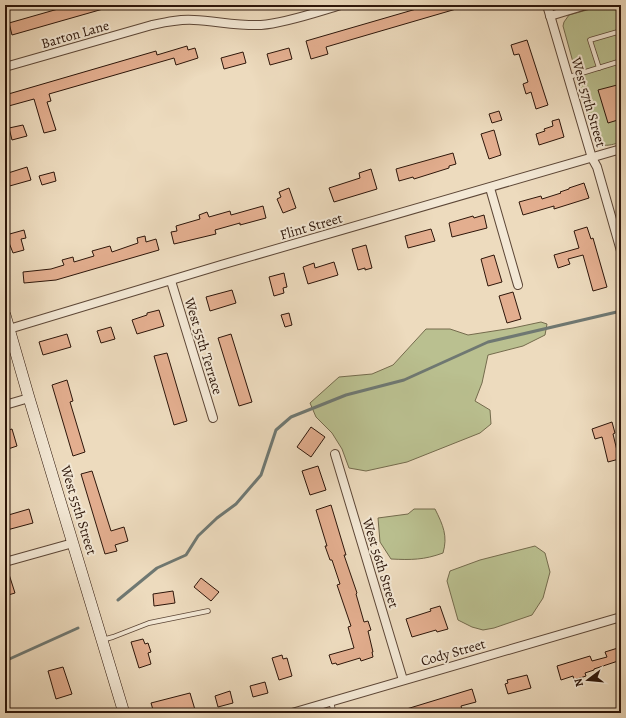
<svg xmlns="http://www.w3.org/2000/svg" width="626" height="718" font-family="Alegreya,serif">
<rect width="100%" height="100%" fill="#eddbbe"/>
<filter id="stains"><feTurbulence type="fractalNoise" baseFrequency=".005" numOctaves="4"/><feColorMatrix values="0 0 0 0 .2 0 0 0 0 .09 0 0 0 0 .02 0 0 0 .5 -.17"/></filter>
<radialGradient id="worn" r=".72"><stop offset=".6" stop-color="#630" stop-opacity="0"/><stop offset="1" stop-color="#630" stop-opacity=".3"/></radialGradient>
<!-- green -->
<g fill="#bac090" stroke="#746b4d">
<path d="M605 5H621V142C611 145 601 149 594 138L563 26 564 22 569 15Z"/>
<polygon points="541,322 547,324 545,335 523,346 488,355 482,383 475,401 490,410 491,424 480,433 407,462 366,471 349,468 342,449 332,433 316,417 310,403 339,377 372,374 393,365 426,329 450,329 468,335 513,328"/>
<path d="M414 509H435C443 525 448 536 443 553 424 560 411 560 391 559L380 542 378 518 408 514Z"/>
<polygon points="535,546 545,553 550,572 543,598 532,615 494,628 483,630 472,627 458,620 447,581 450,571 480,560"/>
</g>
<g fill="none" stroke-linecap="round" stroke-linejoin="round">
<!-- stream -->
<g stroke="#6f7872" stroke-width="3">
<polyline points="118,600 157,568 186,555 198,536 217,518 236,504 261,475 276,430 291,417 346,395 404,380 488,342 621,311"/>
<polyline points="5,661 78,628"/>
</g>
</g>
<!-- building -->
<g fill="#e3ae8f" stroke="#2d160a">
<polygon points="72,5 110,5 110,7 12,35 9,23"/>
<polygon points="430,5 463,5 463,7 326,47 328,54 311,59 306,41"/>
<polygon points="527,40 548,105 536,109 531,92 526,94 523,84 528,82 519,54 514,55 511,45"/>
<polygon points="187,46 188,50 195,48 198,58 176,65 174,58 49,94 51,101 47,102 56,130 44,133 34,99 5,107 5,95 156,51 157,55"/>
<polygon points="289,48 292,59 270,65 267,54"/>
<polygon points="243,52 246,63 224,69 221,58"/>
<polygon points="621,84 621,119 608,123 598,90"/>
<polygon points="499,111 502,120 492,123 489,114"/>
<polygon points="559,119 564,137 539,145 536,134 545,131 544,129 553,126 552,121"/>
<polygon points="23,125 27,136 12,140 9,128"/>
<polygon points="494,130 501,155 489,159 481,134"/>
<polygon points="453,153 456,164 449,166 449,168 414,179 413,177 399,181 396,169"/>
<polygon points="27,167 31,180 6,187 5,174"/>
<polygon points="371,169 377,189 334,202 329,188 360,178 359,173"/>
<polygon points="54,172 56,181 42,185 39,176"/>
<polygon points="584,183 589,198 554,209 554,206 523,215 519,202 541,196 542,199 561,193 560,192 569,189 569,188"/>
<polygon points="289,188 296,208 283,213 277,199 281,197 279,192"/>
<polygon points="263,206 266,218 240,225 240,223 215,230 216,234 174,244 171,232 177,231 176,226 200,219 199,215 207,212 209,217 230,211 231,215"/>
<polygon points="484,215 487,228 452,237 449,223 473,216 474,218"/>
<polygon points="587,227 591,239 593,238 607,287 593,291 583,255 568,259 570,264 558,268 554,255 579,248 574,231"/>
<polygon points="431,229 435,241 408,248 405,236"/>
<polygon points="24,230 26,238 21,239 24,250 13,253 6,235"/>
<polygon points="145,236 146,242 156,239 159,250 56,280 24,283 23,272 51,269 64,265 62,260 73,257 74,262 94,256 92,251 110,246 112,252 138,243 137,238"/>
<polygon points="366,245 372,268 365,270 365,268 358,270 352,249"/>
<polygon points="494,255 502,282 488,286 481,259"/>
<polygon points="334,262 338,275 308,284 303,267 314,263 315,268"/>
<polygon points="284,273 287,287 283,288 284,293 274,296 269,277"/>
<polygon points="232,290 236,303 210,311 206,297"/>
<polygon points="513,292 521,319 507,323 499,296"/>
<polygon points="159,310 164,326 137,334 132,320 147,315 147,313"/>
<polygon points="289,313 292,325 285,327 281,315"/>
<polygon points="111,327 115,339 101,343 97,331"/>
<polygon points="67,334 71,347 43,355 39,342"/>
<polygon points="231,334 252,402 239,406 218,338"/>
<polygon points="167,353 187,421 174,425 154,356"/>
<polygon points="67,380 73,401 70,402 85,452 73,456 52,385"/>
<polygon points="612,422 615,433 613,434 619,459 608,462 602,437 595,439 592,429"/>
<polygon points="311,427 325,437 311,457 297,447"/>
<polygon points="12,429 17,446 5,450 5,431"/>
<polygon points="318,466 326,490 310,495 302,471"/>
<polygon points="92,471 111,531 124,527 128,541 115,545 117,551 105,554 81,474"/>
<polygon points="331,505 346,555 344,555 357,593 356,594 364,622 368,621 371,630 368,631 373,652 372,652 373,657 361,661 360,658 337,665 336,663 332,664 329,655 354,648 348,627 351,626 337,585 340,584 332,560 330,560 325,546 327,546 316,510"/>
<polygon points="29,509 33,523 7,530 5,516"/>
<polygon points="5,568 7,568 15,593 5,596"/>
<polygon points="201,578 219,592 211,601 194,587"/>
<polygon points="173,591 175,603 154,606 153,594"/>
<polygon points="440,606 448,629 437,632 436,630 412,637 406,619 431,611 430,609"/>
<polygon points="143,639 145,644 148,643 151,652 148,653 151,664 139,668 131,642"/>
<polygon points="621,647 621,660 594,669 594,670 585,673 586,676 574,680 573,676 561,680 557,666 590,656 592,661 607,657 605,652"/>
<polygon points="282,655 283,659 287,658 292,676 279,680 272,658"/>
<polygon points="63,667 72,694 56,699 48,671"/>
<polygon points="527,675 531,688 508,694 505,684 508,683 507,680"/>
<polygon points="265,682 268,693 253,697 250,686"/>
<polygon points="472,689 476,702 461,706 463,713 454,713 453,709 439,713 401,713 400,711"/>
<polygon points="230,691 233,703 218,707 215,696"/>
<polygon points="190,693 196,713 154,713 151,703"/>
</g>
<g fill="none" stroke-linecap="round" stroke-linejoin="round">
<!-- lane casing -->
<g stroke="#5d4737" stroke-width="5.5">
<g id="lane">
<polyline points="599,68 590,40 621,31"/>
<polyline points="569,77 621,61"/>
<polyline points="102,640 113,637 149,623 208,611"/>
<polyline points="331,702 334,713"/>
</g>
</g>
<!-- street casing -->
<g stroke="#5d4737" stroke-width="10">
<g id="street">
<polyline points="547,5 592,158 597,167 621,251"/>
<polyline points="550,16 586,5"/>
<path d="M5 67 152 25C166 22 179 19 194 20 216 21 238 26 261 25 286 23 317 12 341 5"/>
<polyline points="490,188 518,285"/>
<polyline points="171,281 213,418"/>
<polyline points="9,329 221,265 621,149"/>
<polyline points="5,405 29,398"/>
<polyline points="335,454 403,680"/>
<polyline points="5,562 73,543"/>
<polyline points="292,713 621,617"/>
</g>
</g>
<!-- secondary casing -->
<g stroke="#2d160a" stroke-width="12">
<polyline id="secondary" points="5,315 29,398 124,713"/>
</g>
<!-- lane -->
<use href="#lane" stroke="#f3e8d5" stroke-width="4"/>
<!-- street -->
<use href="#street" stroke="#f3e8d5" stroke-width="8"/>
<!-- secondary -->
<use href="#secondary" stroke="#f3e8d5" stroke-width="11"/>
</g>
<g text-anchor="middle" stroke-width="4" stroke-linejoin="round" paint-order="stroke">
<!-- street labels -->
<g font-size="14" fill="#2d160a" stroke="#f3e8d5">
<text transform="translate(75 34) rotate(-16)" y="5">Barton Lane</text>
<text transform="translate(589 102) rotate(74)" y="5">West 57th Street</text>
<text transform="translate(311 226) rotate(-16)" y="5">Flint Street</text>
<text transform="translate(204 346) rotate(73)" y="5">West 55th Terrace</text>
<text transform="translate(79 510) rotate(73)" y="5">West 55th Street</text>
<text transform="translate(381 563) rotate(73)" y="5">West 56th Street</text>
<text transform="translate(453 652) rotate(-16)" y="5">Cody Street</text>
</g>
</g>
<!-- margin -->
<rect width="626" height="718" fill="none" stroke="#eddbbe" stroke-width="20"/>
<rect x="6" y="6" width="614" height="706" fill="none" stroke="#2d160a" stroke-width="2"/>
<rect x="10" y="10" width="606" height="698" fill="none" stroke="#2d160a"/>
<!-- north arrow -->
<g transform="translate(588 680) rotate(254)" stroke="#f3e8d5" stroke-width="3" paint-order="stroke">
<path d="M0-3L7 15L0 10L-7 15Z" fill="#2d160a"/>
<text y="-6" font-size="11" font-weight="bold" text-anchor="middle" fill="#2d160a">N</text>
</g>
<rect width="100%" height="100%" filter="url(#stains)"/>
<rect width="100%" height="100%" fill="url(#worn)"/>
</svg>
